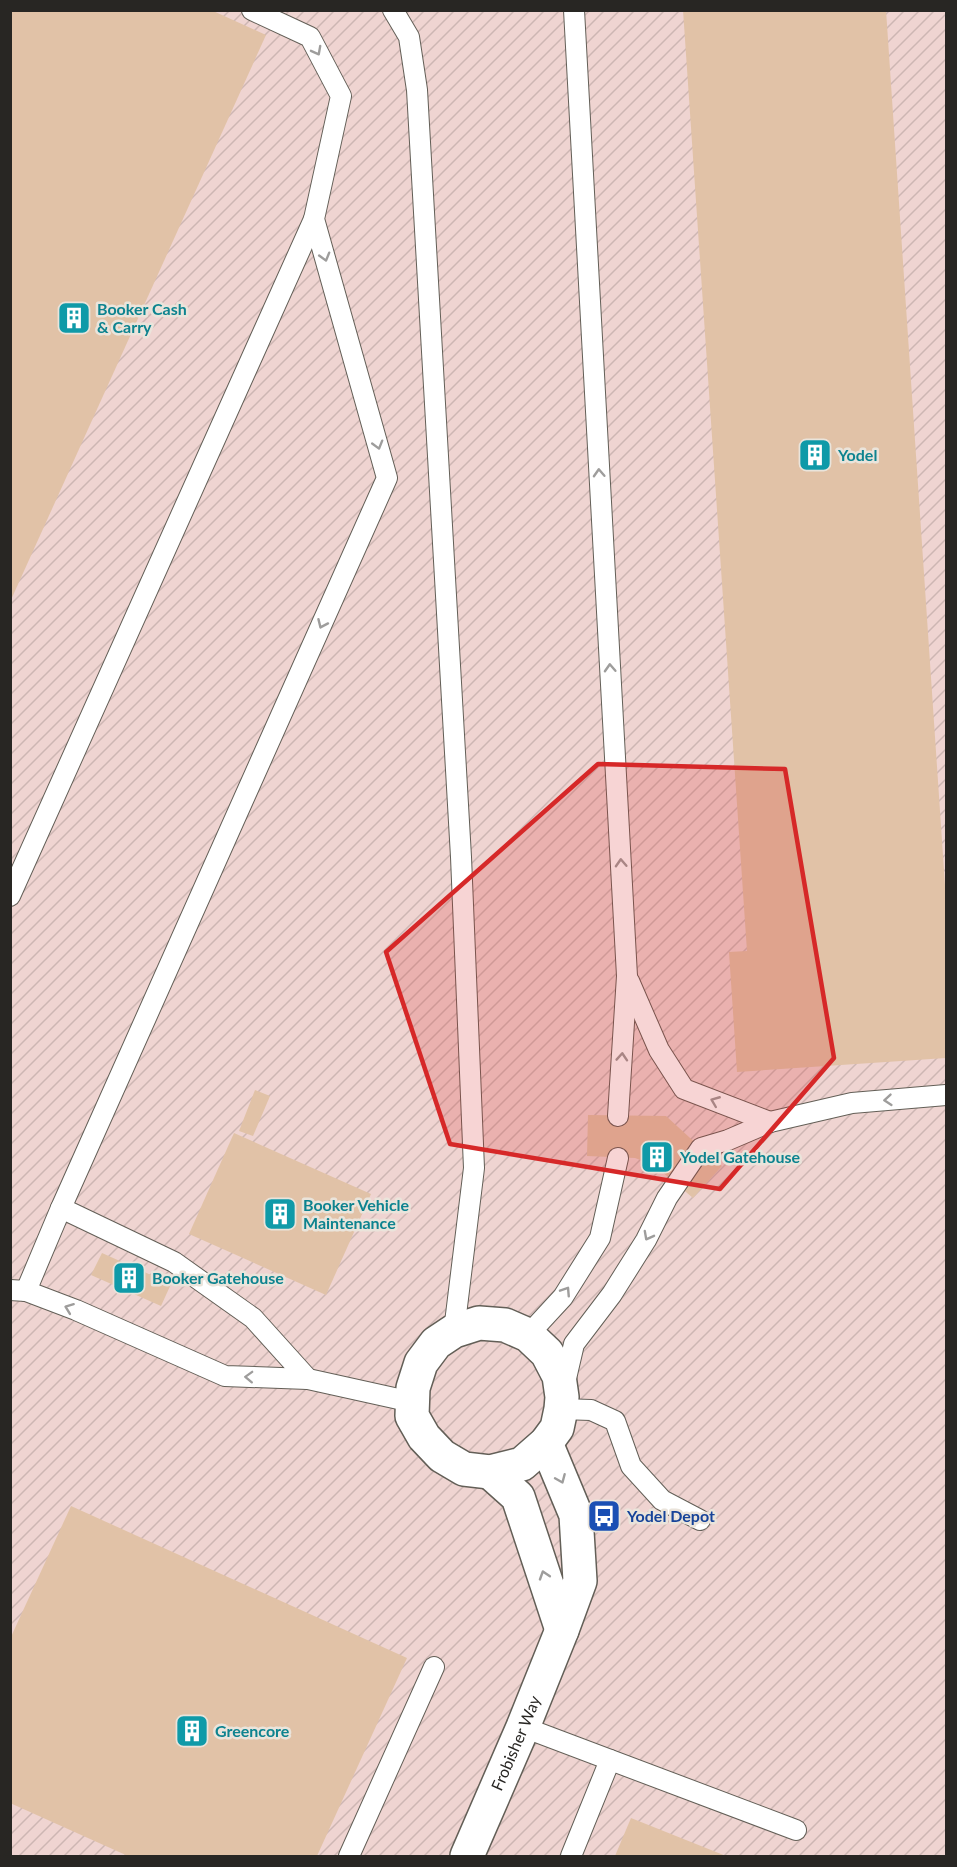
<svg xmlns="http://www.w3.org/2000/svg" width="957" height="1867" font-family="Lato,sans-serif">
<defs>
<pattern id="industrial-furrows" width="10" height="10" patternUnits="userSpaceOnUse" patternTransform="scale(1.5)"><rect width="10" height="10" fill="#efd4d1"/><path d="M-1 1l2-2M0 10L10 0M9 11l2-2" fill="none" stroke="#cdb6b3"/></pattern>
</defs>
<rect width="100%" height="100%" fill="#eae4db"/>
<!-- industrial -->
<rect fill="url(#industrial-furrows)" x="11" y="11" width="935" height="1845"/>
<!-- building -->
<g fill="#e1c2a7">
<polygon points="10,10 211,10 266,35 10,602"/>
<polygon points="683,10 886,10 946,900 946,1058 737,1072 729,952 747,951"/>
<polygon points="255,1090 270,1096 253,1136 239,1131"/>
<polygon points="588,1115 666,1116 701,1148 722,1166 693,1198 654,1165 635,1158 587,1156"/>
<polygon points="234,1133 371,1194 326,1295 189,1234"/>
<polygon points="102,1253 171,1284 161,1306 91,1275"/>
<polygon points="71,1506 407,1658 317,1856 128,1856 10,1803 10,1639"/>
<polygon points="631,1818 726,1856 615,1856"/>
</g>
<g fill="none" stroke-linecap="round" stroke-linejoin="round">
<!-- lane casing -->
<g stroke="#635f57" stroke-width="22">
<g id="lane">
<polyline points="252,10 310,37 341,96 314,219 387,478 61,1208 174,1262 253,1318 308,1379"/>
<polyline points="393,10 409,37 417,90 461,857 474,1168 454,1331"/>
<polyline points="574,10 627,976 618,1116"/>
<polyline points="10,896 314,219"/>
<polyline points="629,981 659,1050 684,1089 770,1122"/>
<polyline points="10,1290 26,1291 76,1310 225,1376 308,1379 412,1402"/>
<polyline points="26,1291 61,1208"/>
<polyline points="528,1335 563,1297 600,1238 618,1158"/>
<polyline points="564,1387 574,1344 612,1294 646,1240 667,1198 701,1148 728,1140 770,1122 852,1103 946,1095"/>
<polyline points="561,1409 591,1410 615,1421 631,1466 662,1500 700,1520"/>
<polyline points="523,1727 796,1830"/>
<polyline points="349,1856 434,1667"/>
<polyline points="571,1856 610,1760"/>
</g>
</g>
<!-- street casing -->
<g stroke="#635f57" stroke-width="36">
<g id="street">
<polygon points="479,1323 505,1325 528,1335 547,1353 559,1376 562,1397 561,1409 557,1428 546,1443 522,1464 490,1472 464,1469 442,1456 424,1437 412,1416 413,1388 421,1363 436,1343 454,1331"/>
<polyline points="490,1472 518,1497 562,1630"/>
<path id="s1" d="M467 1856 523 1727 562 1630 580 1581 576 1515 546 1443"/>
</g>
</g>
<!-- lane -->
<use href="#lane" stroke="#fff" stroke-width="20"/>
<!-- street -->
<use href="#street" stroke="#fff" stroke-width="33"/>
</g>
<!-- one-way arrows -->
<defs><path id="oneway-chevron" d="M-2-3.5L2.5 0L-2 3.5" fill="none" stroke-width="1.6" stroke-linecap="round" stroke-linejoin="round" transform="scale(1.5)"/></defs>
<g stroke="#9e9d9c">
<use href="#oneway-chevron" transform="translate(317 51) rotate(62)"/>
<use href="#oneway-chevron" transform="translate(325 257) rotate(74)"/>
<use href="#oneway-chevron" transform="translate(378 445) rotate(74)"/>
<use href="#oneway-chevron" transform="translate(599 473) rotate(-93)"/>
<use href="#oneway-chevron" transform="translate(322 624) rotate(114)"/>
<use href="#oneway-chevron" transform="translate(610 668) rotate(-93)"/>
<use href="#oneway-chevron" transform="translate(621 863) rotate(-93)"/>
<use href="#oneway-chevron" transform="translate(622 1057) rotate(-86)"/>
<use href="#oneway-chevron" transform="translate(888 1100) rotate(175)"/>
<use href="#oneway-chevron" transform="translate(715 1101) rotate(-158)"/>
<use href="#oneway-chevron" transform="translate(648 1236) rotate(118)"/>
<use href="#oneway-chevron" transform="translate(566 1291) rotate(-57)"/>
<use href="#oneway-chevron" transform="translate(69 1308) rotate(-159)"/>
<use href="#oneway-chevron" transform="translate(249 1377) rotate(-178)"/>
<use href="#oneway-chevron" transform="translate(561 1479) rotate(67)"/>
<use href="#oneway-chevron" transform="translate(544 1575) rotate(-108)"/>
</g>
<!-- marked area -->
<path fill="#d62828" fill-opacity="0.2" stroke="#d62828" stroke-width="4.5" stroke-linejoin="round" d="M598 764 785 769 834 1058 720 1189 450 1144 386 952Z"/>
<!-- icons -->
<defs>
<g id="building-square" transform="scale(1.725)"><rect x="-9" y="-9" width="18" height="18" rx="4" fill="#0f9aa8" stroke="#eae4db"/><path d="M-4-6H4V6H1V3H-1V6H-4ZM-2.5-4.3h1.7v1.8h-1.7ZM.8-4.3h1.7v1.8H.8ZM-2.5-1h1.7V.8h-1.7ZM.8-1h1.7V.8H.8Z" fill="#fff"/></g>
<g id="bus-square" transform="scale(1.725)"><rect x="-9" y="-9" width="18" height="18" rx="4" fill="#1a4fb4" stroke="#eae4db"/><path d="M-5-6H5V4H4V6H2V4H-2V6H-4V4H-5ZM-3.5-4V0h7V-4ZM-3.5 1.2v1.5H-2V1.2ZM2 1.2v1.5H3.5V1.2Z" fill="#fff"/></g>
</defs>
<g fill-rule="evenodd">
<use href="#building-square" x="74" y="318"/>
<use href="#building-square" x="815" y="455"/>
<use href="#building-square" x="657" y="1157"/>
<use href="#building-square" x="280" y="1214"/>
<use href="#building-square" x="129" y="1278"/>
<use href="#bus-square" x="604" y="1516"/>
<use href="#building-square" x="192" y="1731"/>
</g>
<g text-anchor="middle" stroke-width="5" stroke-linejoin="round" paint-order="stroke">
<!-- culture labels -->
<g font-size="16" font-weight="bold" fill="#0d838f" stroke="#eae4db" text-anchor="start">
<text x="97" y="315">Booker Cash<tspan x="97" dy="18">&amp; Carry</tspan></text>
<text x="838" y="461">Yodel</text>
<text x="680" y="1163">Yodel Gatehouse</text>
<text x="303" y="1211">Booker Vehicle<tspan x="303" dy="18">Maintenance</tspan></text>
<text x="152" y="1284">Booker Gatehouse</text>
<text x="215" y="1737">Greencore</text>
</g>
<!-- transit labels -->
<g font-size="16" font-weight="bold" fill="#164399" stroke="#eae4db" text-anchor="start">
<text x="627" y="1522">Yodel Depot</text>
</g>
<!-- street labels -->
<g font-size="16" fill="#282623" stroke="#eae4db">
<text dy="6" stroke="none"><textPath href="#s1" startOffset="123">Frobisher Way</textPath></text>
</g>
</g>
<!-- border -->
<rect width="957" height="1867" fill="none" stroke="#282623" stroke-width="24"/>
</svg>
